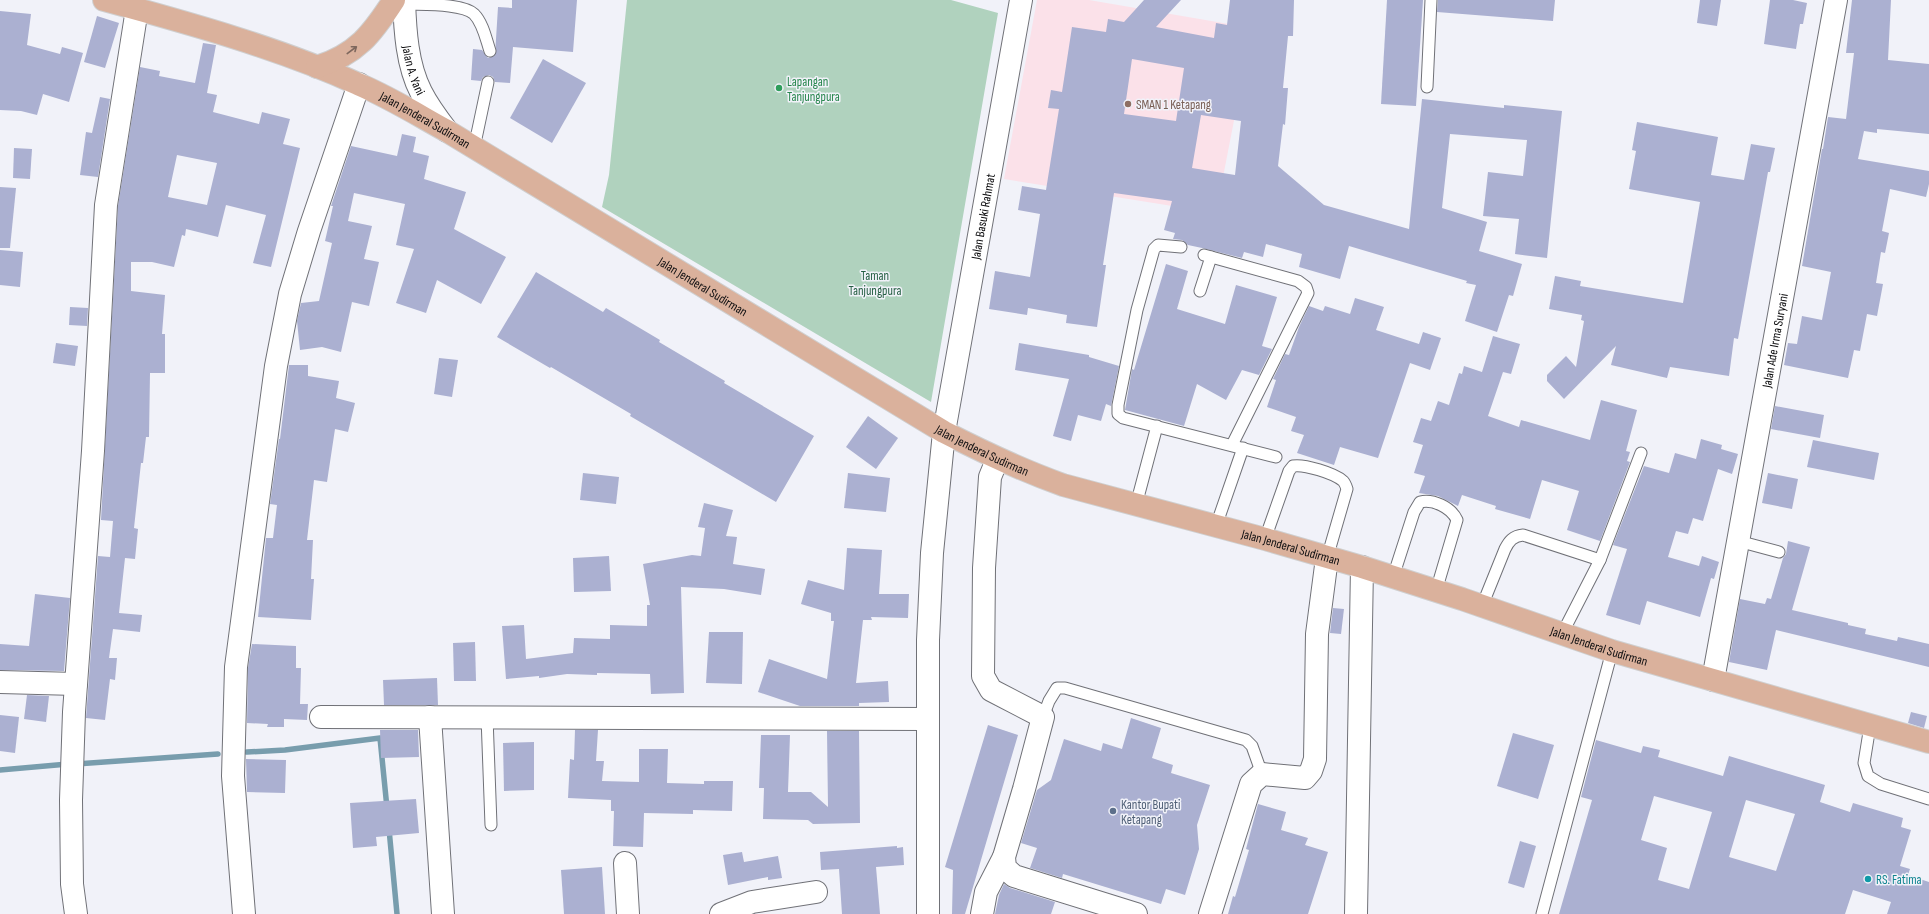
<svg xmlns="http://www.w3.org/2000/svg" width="1929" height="914" font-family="'Sofia Sans Condensed',sans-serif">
<rect width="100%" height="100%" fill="#f1f2f9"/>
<!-- education -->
<polygon fill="#fbe1e9" points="1037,0 1089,0 1252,28 1216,213 1004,179"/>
<!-- green -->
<polygon fill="#b0d2be" points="627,0 951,0 998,13 931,402 602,207 609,175"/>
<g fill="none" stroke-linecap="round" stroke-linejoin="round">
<!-- stream -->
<g stroke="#789dad" stroke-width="5.5">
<polyline points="247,752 285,750 380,738 387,808"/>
<polyline points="76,764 218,754"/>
<polyline points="0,770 68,764"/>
<polyline points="389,829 397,914"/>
</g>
</g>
<!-- building -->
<g fill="#abb0d1" fill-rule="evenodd">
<polygon points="512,0 577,0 573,52 513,47 510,83 495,82 493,77 489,75 483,77 481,81 471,80 473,49 482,50 488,58 495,55 498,7 512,8"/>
<path d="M1144 0H1181L1156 27 1214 38 1216 23 1227 25 1230 0H1294L1293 36H1288L1283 88H1288L1285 125 1283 124 1278 166 1324 205 1409 229 1422 99 1504 108V105L1562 111 1547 258 1515 254 1519 219 1483 216 1488 172 1523 176 1527 140 1450 134 1442 208 1487 222 1479 251 1522 264 1513 296 1509 295 1497 332 1465 321 1476 285 1466 283 1467 281 1349 246 1340 279 1299 267 1302 254 1266 244 1263 257 1244 252 1242 258 1202 248 1188 245 1182 240 1173 239 1175 233 1164 230 1172 201 1114 193 1103 265H1106L1097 327 1066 323 1067 315 1028 308 1027 315 989 309 995 271 1030 277 1040 214 1018 210 1022 186 1046 190 1059 109 1048 108 1051 90 1062 92 1072 27 1106 32 1108 19 1124 22ZM1132 59 1184 68 1176 121 1124 114ZM1201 115 1241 121 1235 175 1192 168Z"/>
<polygon points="1387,0 1423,0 1416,106 1381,104"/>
<polygon points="1438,0 1555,0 1553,21 1437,12"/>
<polygon points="1700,0 1721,0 1717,26 1697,23"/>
<polygon points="1770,0 1793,0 1807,3 1803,24 1800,24 1796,49 1764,44"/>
<polygon points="1852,0 1891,0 1888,60 1929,64 1929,134 1877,129 1877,133 1864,131 1858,159 1929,171 1929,184 1926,197 1890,189 1882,231 1889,233 1885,253 1881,252 1876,283 1883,284 1877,316 1867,314 1860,351 1854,350 1848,378 1784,365 1788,343 1797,344 1802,316 1822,320 1831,272 1802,266 1822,149 1823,149 1828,117 1846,119 1854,53 1846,53"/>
<polygon points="0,11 31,14 27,45 60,54 62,47 83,53 69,102 43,94 37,115 21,111 0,110"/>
<polygon points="97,16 119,23 105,68 84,62"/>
<path d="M203 43 216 45 207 93 217 95 213 112 259 124 262 112 290 119 283 144 300 148 271 267 253 263 266 215 226 205 218 237 186 229 185 236 182 235 174 267 152 262H131V291L165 295 162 334H165V373H150L149 437H146L143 463H141L134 528 138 529 135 559 125 558 119 613 142 615 140 632 113 629 109 658H117L115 680 110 679 105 720 86 718 98 556 110 557 113 521 101 520 118 206 140 67 160 71 159 76 195 83ZM177 155 217 163 207 205 168 197Z"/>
<polygon points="543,59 586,83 552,143 510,118"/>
<polygon points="100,97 110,99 98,177 80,175 86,132 92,133"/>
<polygon points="1637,122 1718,137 1711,175 1744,180 1751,144 1775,148 1770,172 1768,172 1738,339 1734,338 1729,376 1670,367 1667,378 1611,365 1616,346 1564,399 1547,381 1547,375 1566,356 1576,367 1584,321 1581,320 1582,315 1549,309 1555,276 1581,281 1580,286 1683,303 1700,202 1629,189 1636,151 1632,150"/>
<polygon points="402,134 416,137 413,152 429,156 424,179 466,192 454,229 506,257 481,304 437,280 426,313 396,303 414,249 396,245 405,204 354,193 348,221 372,226 364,259 379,262 369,306 352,302 341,352 322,347 300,350 297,321 301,303 319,301 332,243 325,241 333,206 331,206 351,146 397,156"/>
<polygon points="14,148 32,149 30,179 13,178"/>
<polygon points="0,187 16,188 10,248 0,248"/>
<polygon points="0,250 23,252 20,287 0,285"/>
<polygon points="1166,264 1188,271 1177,309 1225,324 1236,285 1277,297 1262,346 1272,349 1259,375 1242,370 1226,400 1197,384 1184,426 1125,410 1132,369 1134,370"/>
<polygon points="536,272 603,312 606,308 660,340 659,342 725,381 724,383 814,436 776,502 630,416 631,414 551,367 550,368 497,337"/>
<polygon points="1355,298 1384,307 1376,330 1419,344 1423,332 1441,338 1430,370 1410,363 1378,458 1340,447 1334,465 1297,453 1304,435 1291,431 1296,417 1267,407 1276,380 1273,379 1285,354 1289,355 1299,327 1309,306 1323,311 1325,306 1350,314"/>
<polygon points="70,307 88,308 87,326 69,325"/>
<polygon points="1493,336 1520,344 1511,374 1503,372 1488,416 1519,427 1521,420 1590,440 1601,400 1637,410 1626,451 1630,452 1627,461 1630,462 1600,541 1567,530 1579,491 1542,480 1530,519 1495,509 1496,506 1462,495 1458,506 1438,496 1419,493 1425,476 1414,473 1423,445 1413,442 1421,418 1431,421 1438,401 1449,405 1459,373 1462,374 1464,366 1482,372"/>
<polygon points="56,343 78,346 75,366 53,363"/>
<polygon points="1019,343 1089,355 1089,357 1119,366 1111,406 1106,404 1101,421 1078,415 1071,441 1053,436 1069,379 1015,370"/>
<polygon points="439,358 458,360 452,397 434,394"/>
<polygon points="289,365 308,365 308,376 339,381 336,398 355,403 348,432 335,429 327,482 314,480 307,540 313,540 311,579 314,579 311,620 258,617 266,538 273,538 277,505 270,504 279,439 280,439"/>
<polygon points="1775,406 1824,415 1820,438 1771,429"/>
<polygon points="868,416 898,438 876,469 846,447"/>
<polygon points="1701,439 1722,445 1721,449 1738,454 1732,474 1718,469 1703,521 1693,518 1688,534 1676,531 1668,557 1699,566 1702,556 1719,562 1714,579 1711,578 1700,617 1647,601 1640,625 1606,615 1627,549 1613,545 1644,466 1669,473 1675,453 1696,459"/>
<polygon points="1813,440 1879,453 1874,480 1807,467"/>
<polygon points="583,473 619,477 616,504 580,500"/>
<polygon points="848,473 890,478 886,512 844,508"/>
<polygon points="1768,473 1798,479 1792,509 1762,503"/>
<polygon points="704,503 733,510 726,536 737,537 733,564 765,569 761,595 724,589 681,587 684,693 651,694 650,674 597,673 597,675 567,674 539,678 539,676 506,679 502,626 524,625 526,659 573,653 574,638 610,639 610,625 647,626 647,605 650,605 643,564 692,555 701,556 705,528 698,527"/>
<polygon points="1788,541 1810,547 1792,610 1848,623 1848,625 1866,629 1865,634 1897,641 1898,637 1929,644 1929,667 1776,630 1767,670 1729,662 1740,599 1765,604 1767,598 1771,599 1783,558 1786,554"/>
<polygon points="847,548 882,550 879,594 909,594 908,618 871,617 872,620 863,620 856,683 888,681 889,702 859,703 859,706 800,706 758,692 769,659 827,679 834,621 831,621 831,613 801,604 808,580 844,590"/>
<polygon points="609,556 611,591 574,592 573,558"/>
<polygon points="35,594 70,598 64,671 0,670 0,644 29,646"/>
<polygon points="1333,608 1344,609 1341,634 1330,633"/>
<polygon points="709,632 743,632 742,684 706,683"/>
<polygon points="475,642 476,681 454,681 453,643"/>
<polygon points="252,644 296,646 296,668 301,668 300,704 308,704 307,720 284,719 284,727 267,727 268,724 247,723 248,668"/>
<polygon points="437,678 438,705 384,705 383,680"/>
<polygon points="27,695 49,696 46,722 24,719"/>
<polygon points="1911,712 1927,716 1924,728 1908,723"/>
<polygon points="0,715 19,717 15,753 0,751"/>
<polygon points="1131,718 1161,728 1152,758 1173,765 1171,773 1210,785 1197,825 1199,849 1185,895 1166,889 1161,904 1063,874 1062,878 1030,868 1037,848 1021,843 1037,790 1051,780 1064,739 1101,751 1103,743 1122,749"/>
<polygon points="988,725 1018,735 965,914 952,914 953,870 945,867"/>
<polygon points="380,730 418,730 419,757 381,758"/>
<polygon points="575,730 598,730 596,761 604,761 602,781 639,782 639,749 668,749 667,783 704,784 704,781 733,781 732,811 693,810 693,814 644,813 643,847 613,846 614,811 611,811 611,800 568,798 570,759 574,760"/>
<polygon points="827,731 859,731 860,823 813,824 808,820 763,819 764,788 759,788 761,735 790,735 788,792 811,792 828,807"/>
<polygon points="1513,733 1554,745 1538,799 1497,786"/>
<path d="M1596 740 1641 753 1643 746 1660 750 1658 757 1723 776 1729 756 1825 785 1820 802 1850 812 1853 803 1903 818 1901 827 1911 830 1900 866 1910 869 1908 875 1929 882V914H1887L1891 902 1853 890 1845 914H1559L1592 800 1581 797ZM1654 796 1712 812 1689 889 1658 880 1667 848 1641 840ZM1746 800 1795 814 1776 871 1729 857Z"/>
<polygon points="534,742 534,790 504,791 503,743"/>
<polygon points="246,759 286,760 285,793 247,792"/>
<polygon points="416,799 419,833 376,837 377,846 353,848 350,803"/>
<polygon points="1258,804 1286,812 1281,830 1308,838 1305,845 1328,852 1308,914 1228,914 1233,896 1235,897 1249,850 1246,849"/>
<polygon points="1520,841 1536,846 1524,888 1508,883"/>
<polygon points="897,846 897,848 903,847 904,865 876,867 880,914 842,914 839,869 821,870 820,852"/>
<polygon points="742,852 744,862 778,856 782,878 768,880 768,877 728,885 723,855"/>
<polygon points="602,867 605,914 564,914 561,870"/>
<polygon points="1004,884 1010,888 1055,902 1051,914 995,914 999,895"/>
</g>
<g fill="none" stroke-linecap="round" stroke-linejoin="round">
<!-- lane casing -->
<g stroke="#707177" stroke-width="13">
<g id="lane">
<path d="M404 4C421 5 462 3 474 14 483 23 486 39 490 51"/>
<polyline points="1427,87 1431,0"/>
<polyline points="474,148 488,82"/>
<polyline points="1181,247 1158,245 1154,249 1137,310 1118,405 1118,414 1123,418 1276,457"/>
<polyline points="1204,255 1298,281 1306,287 1308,293 1232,445"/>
<polyline points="1200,291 1211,257"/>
<polyline points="1136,505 1157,426"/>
<polyline points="1216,526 1243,448"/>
<path d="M1265 539 1289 471 1293 466C1304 464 1334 473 1343 481 1345 483 1346 486 1347 489L1327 558"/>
<polyline points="1738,541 1779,552"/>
<polyline points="1600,560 1641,453"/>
<path d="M1393 577 1414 512 1420 502C1433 499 1451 507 1457 520L1436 591"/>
<path d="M1482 606 1505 549C1509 541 1513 536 1523 535L1600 560 1562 634"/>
<polyline points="487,717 491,825"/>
<polyline points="1043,717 1049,701 1057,688 1065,688 1246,740 1252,746 1262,774"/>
<polyline points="1870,726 1864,763 1868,776 1881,784 1929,799"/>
<polyline points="1542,914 1612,651"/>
</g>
</g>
<!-- street casing -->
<g stroke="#707177" stroke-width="24">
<g id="street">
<polyline points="997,460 990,477 984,568 983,676 991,690 1043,717 1024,789 1004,857 1005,868 1014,876 1136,914"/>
<path id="s1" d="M1713 680 1836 0"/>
<polyline points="0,682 76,684"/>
<polyline points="321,717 928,719"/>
<polyline points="430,717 443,914"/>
<polyline points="625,863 628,914"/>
<polyline points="76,914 72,884 71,800 74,712 93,451 106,205 137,9"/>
<polyline points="244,914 233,776 236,667 276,366 290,294 309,231 359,84"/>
<polyline points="721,914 752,902 816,892"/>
<polyline points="928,914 928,640 932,553 944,432"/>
<polyline points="982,914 986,892 1004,857"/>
<polyline points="1210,914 1251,784 1262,774 1305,778 1311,771 1315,759 1317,634 1327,558"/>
<polyline points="1356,914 1362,567"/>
</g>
</g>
<!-- secondary casing -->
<g stroke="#707177" stroke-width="24">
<g id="secondary">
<path id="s2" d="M404 0C405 30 407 65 421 92 428 106 437 118 447 131"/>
<path id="s3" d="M944 432 1021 0"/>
</g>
</g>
<!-- primary casing -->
<g stroke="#cfcfcf" stroke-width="24">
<g id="primary">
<path id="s4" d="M104 0C188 23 279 48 358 84 389 97 418 115 447 131L944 432C983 452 1021 470 1063 485L1265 539 1362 567 1462 599 1612 651 1929 742"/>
<path d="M317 67C357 54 372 34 394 0"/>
</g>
</g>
<!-- lane -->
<use href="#lane" stroke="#fff" stroke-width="11"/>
<!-- street -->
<use href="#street" stroke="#fff" stroke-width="22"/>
<!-- secondary -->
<use href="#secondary" stroke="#fff" stroke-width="22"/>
<!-- primary -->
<use href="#primary" stroke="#dab19c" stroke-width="22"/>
</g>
<!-- one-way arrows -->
<defs><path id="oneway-shaft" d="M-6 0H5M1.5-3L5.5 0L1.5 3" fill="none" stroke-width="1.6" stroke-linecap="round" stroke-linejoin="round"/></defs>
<use stroke="#7e675d" href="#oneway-shaft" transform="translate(352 50) rotate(-37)"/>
<!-- markers -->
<circle fill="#2e9e5b" stroke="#f1f2f9" stroke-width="1.5" cx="779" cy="88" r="4"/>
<circle fill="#8d6e63" stroke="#f1f2f9" stroke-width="1.5" cx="1128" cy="104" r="4"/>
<circle fill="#5c6f8a" stroke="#f1f2f9" stroke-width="1.5" cx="1113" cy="811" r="4"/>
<circle fill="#0f9aa8" stroke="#f1f2f9" stroke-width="1.5" cx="1868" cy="879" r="4"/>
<g text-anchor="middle" stroke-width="3" stroke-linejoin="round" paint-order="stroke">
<!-- street labels -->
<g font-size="13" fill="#0d0d0f" stroke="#f1f2f9">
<text dy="5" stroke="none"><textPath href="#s2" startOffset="71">Jalan A. Yani</textPath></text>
<text dy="5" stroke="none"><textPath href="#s4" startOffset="344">Jalan Jenderal Sudirman</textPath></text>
<text dy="5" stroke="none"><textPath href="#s3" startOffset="219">Jalan Basuki Rahmat</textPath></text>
<text dy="5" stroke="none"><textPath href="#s4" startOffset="668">Jalan Jenderal Sudirman</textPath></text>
<text dy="5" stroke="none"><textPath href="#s1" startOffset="345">Jalan Ade Irma Suryani</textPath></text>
<text dy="5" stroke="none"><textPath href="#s4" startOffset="992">Jalan Jenderal Sudirman</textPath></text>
<text dy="5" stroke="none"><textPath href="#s4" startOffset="1316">Jalan Jenderal Sudirman</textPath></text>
<text dy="5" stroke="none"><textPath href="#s4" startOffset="1640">Jalan Jenderal Sudirman</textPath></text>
</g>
<!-- leisure labels -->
<g font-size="13" fill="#27864d" stroke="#f1f2f9" text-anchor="start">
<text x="787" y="86">Lapangan<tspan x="787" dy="15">Tanjungpura</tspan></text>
</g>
<!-- education labels -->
<g font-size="13" fill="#785e54" stroke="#f1f2f9" text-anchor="start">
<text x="1136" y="109">SMAN 1 Ketapang</text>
</g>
<!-- park labels -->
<g font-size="13" fill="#245e42" stroke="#f1f2f9">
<text x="875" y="280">Taman<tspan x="875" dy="15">Tanjungpura</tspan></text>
</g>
<!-- service labels -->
<g font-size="13" fill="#4e5e75" stroke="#f1f2f9" text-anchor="start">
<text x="1121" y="809">Kantor Bupati<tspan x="1121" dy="15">Ketapang</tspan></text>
</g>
<!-- culture labels -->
<g font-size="13" fill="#0d838f" stroke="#f1f2f9" text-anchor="start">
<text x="1876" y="884">RS. Fatima</text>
</g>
</g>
</svg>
